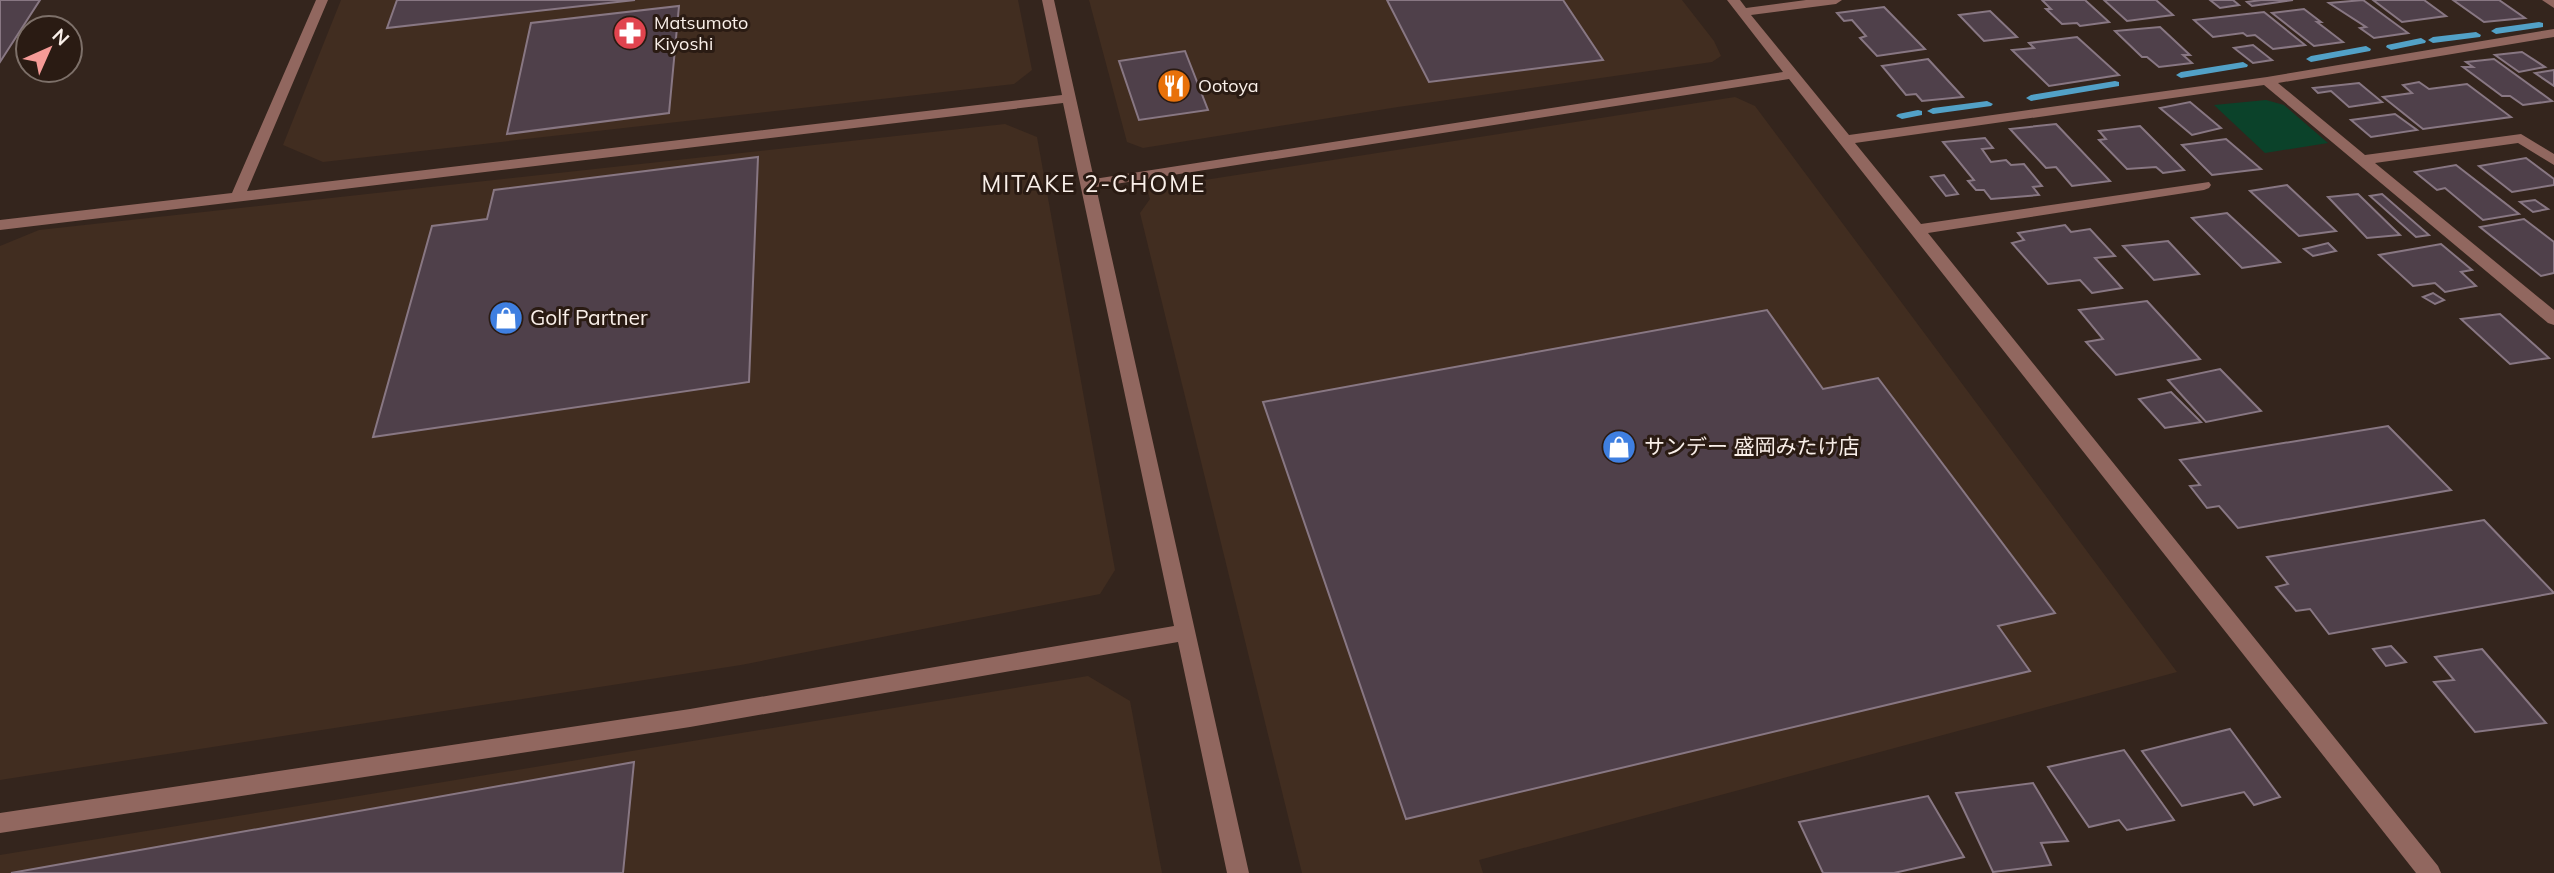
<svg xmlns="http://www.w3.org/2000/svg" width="2554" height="873" font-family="Mulish,'Noto Sans JP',sans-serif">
<rect width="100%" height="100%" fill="#34251d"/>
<!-- built -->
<g fill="#412d20">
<polygon points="341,0 1018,0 1032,70 1014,84 323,162 283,145"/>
<polygon points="1089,0 1682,0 1714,41 1721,56 1712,62 1398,107 1143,148 1127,142"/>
<polygon points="1735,97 1755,106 2177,672 1479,860 1483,873 1302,873 1140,213 1150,199 1147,189"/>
<polygon points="1005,124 1037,137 1115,570 1100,594 741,665 0,780 0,246 39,230"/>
<polygon points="1088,676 1130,701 1162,873 0,873 0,855"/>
</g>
<!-- green -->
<polygon fill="#0b422a" points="2266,100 2284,105 2328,143 2265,153 2214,105"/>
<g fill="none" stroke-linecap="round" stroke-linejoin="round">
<!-- stream -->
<g fill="#52a1c7" fill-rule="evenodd">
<polygon points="2539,22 2543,23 2543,27 2496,34 2491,31 2496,28"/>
<polygon points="2476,32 2481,35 2480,37 2433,43 2428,40 2433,37"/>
<polygon points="2421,38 2426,41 2425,43 2391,50 2386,47 2387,45"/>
<polygon points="2366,46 2371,49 2370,51 2311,62 2306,59 2311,56"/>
<polygon points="2243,62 2248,65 2247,67 2181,78 2176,75 2181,72"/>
<polygon points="2115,81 2119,82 2119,86 2031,101 2026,98 2031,95"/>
<polygon points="1987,101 1993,104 1991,106 1933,114 1927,111 1933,108"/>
<polygon points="1918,110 1922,111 1922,115 1902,119 1896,116 1898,114"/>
</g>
</g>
<!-- building -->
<g fill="#4f404a" stroke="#887783" stroke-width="2">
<polygon points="0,0 40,0 0,62"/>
<polygon points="397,0 635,0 387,28"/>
<polygon points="1387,0 1563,0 1603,60 1429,82"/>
<polygon points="2042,0 2085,0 2109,22 2080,26 2077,23 2062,24 2046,9 2051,9"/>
<polygon points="2104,0 2156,0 2173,15 2127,21"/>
<polygon points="2210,0 2233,0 2239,5 2220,8"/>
<polygon points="2261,0 2293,0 2252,6 2247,2"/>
<polygon points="2363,0 2408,33 2374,38 2360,28 2366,27 2329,3"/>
<polygon points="2373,0 2424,0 2446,16 2402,22"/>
<polygon points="2453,0 2499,0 2525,18 2484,22"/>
<polygon points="679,6 669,113 507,134 531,23"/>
<polygon points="1884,7 1925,49 1877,56 1860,38 1866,36 1852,20 1844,21 1837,13"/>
<polygon points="2304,9 2321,22 2317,22 2343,42 2314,46 2272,13"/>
<polygon points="1990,11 2017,37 1984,41 1959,15"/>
<polygon points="2264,12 2305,45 2273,49 2255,35 2247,36 2243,33 2213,37 2194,20"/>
<polygon points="2160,27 2190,55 2183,55 2192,63 2159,67 2147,57 2142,57 2115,31"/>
<polygon points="2077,37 2119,75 2049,86 2012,50 2034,48 2029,43"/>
<polygon points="2253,45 2272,60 2253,63 2234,48"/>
<polygon points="1185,51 1208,110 1139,120 1119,61"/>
<polygon points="2522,52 2545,67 2519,72 2495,55"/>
<polygon points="1928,59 1963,97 1922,101 1916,94 1906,95 1882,66"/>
<polygon points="2494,59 2552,101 2523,105 2510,96 2502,96 2463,67 2473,67 2466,62"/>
<polygon points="2554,70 2554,86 2535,73"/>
<polygon points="2419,82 2429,89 2467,84 2511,117 2423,129 2383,97 2412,93 2403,85"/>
<polygon points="2359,83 2382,102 2349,107 2331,91 2318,93 2313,88"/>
<polygon points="2190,102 2221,128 2192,135 2160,108"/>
<polygon points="2395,114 2417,130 2371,137 2351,120"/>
<polygon points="2056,124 2110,181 2072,186 2056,167 2046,168 2010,129"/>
<polygon points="2140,126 2184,170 2163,173 2156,167 2127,169 2099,140 2106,139 2099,131"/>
<polygon points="1985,138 1993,148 1982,149 1991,162 2006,160 2011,165 2024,164 2042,186 2033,187 2039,195 1991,199 1984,190 1976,190 1968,181 1974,180 1943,142"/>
<polygon points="2226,139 2261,169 2212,175 2182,145"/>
<polygon points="758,157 749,382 373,437 432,226 487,219 494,190"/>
<polygon points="2526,158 2554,179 2554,185 2512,192 2479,166"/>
<polygon points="2456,165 2519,214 2483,220 2445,188 2437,190 2415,172"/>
<polygon points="1944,175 1958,194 1946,196 1931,177"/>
<polygon points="2287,185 2336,231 2299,236 2250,191"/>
<polygon points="2358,194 2400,235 2367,238 2328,197"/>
<polygon points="2382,194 2429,235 2416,237 2370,196"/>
<polygon points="2535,200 2548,209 2533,212 2520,202"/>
<polygon points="2227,213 2280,262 2242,268 2192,218"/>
<polygon points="2524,219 2554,242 2554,273 2541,276 2480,227"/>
<polygon points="2065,225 2071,232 2090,229 2115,256 2095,258 2122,288 2092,293 2080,280 2048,284 2012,243 2024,240 2018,233"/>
<polygon points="2168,241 2199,274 2154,280 2123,246"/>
<polygon points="2328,243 2336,251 2313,256 2304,249"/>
<polygon points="2441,244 2472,270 2461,272 2476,286 2445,292 2435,283 2413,286 2379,255"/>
<polygon points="2433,293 2444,300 2435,304 2423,297"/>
<polygon points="2147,301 2200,359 2116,375 2086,342 2103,339 2079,310"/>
<polygon points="1767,310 1823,389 1878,378 2055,613 1998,626 2030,671 1406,819 1263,402"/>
<polygon points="2500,314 2549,358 2510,364 2461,319"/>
<polygon points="2220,369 2261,411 2206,422 2168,380"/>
<polygon points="2171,392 2201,422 2165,428 2139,399"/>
<polygon points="2388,426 2451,490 2238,528 2219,506 2207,508 2190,486 2200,485 2180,460"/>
<polygon points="2484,520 2554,593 2329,634 2310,609 2296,611 2276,587 2288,584 2267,557"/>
<polygon points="2391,646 2406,662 2386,666 2373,649"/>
<polygon points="2482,649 2546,723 2475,732 2434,682 2454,680 2435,657"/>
<polygon points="2230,729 2280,797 2254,805 2244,792 2182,806 2142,751"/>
<polygon points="2124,750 2174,820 2127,830 2119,820 2089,827 2048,767"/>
<polygon points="634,762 623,873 11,873"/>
<polygon points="2033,783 2068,841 2041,843 2051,865 1993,872 1956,793"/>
<polygon points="1928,796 1964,857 1894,873 1823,873 1799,822"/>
</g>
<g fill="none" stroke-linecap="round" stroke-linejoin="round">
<!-- minor -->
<g fill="#91675f" fill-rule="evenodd">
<polygon points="316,0 328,0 247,191 1062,95 1042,0 1054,0 1094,179 1783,72 1727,0 1740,0 1746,8 1806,0 1842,0 1836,4 1751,15 1849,135 2267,77 2554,29 2554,37 2278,83 2365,155 2521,134 2554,154 2554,165 2518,143 2375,163 2554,310 2554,325 2548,323 2264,85 1855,143 1921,224 2209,182 2211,185 2209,188 2204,190 1928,233 2438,866 2441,873 2416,873 1789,79 1096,187 1249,873 1227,873 1178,642 690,727 0,833 0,813 690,709 1174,626 1063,103 0,230 0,220 232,193"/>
<polygon points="2542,0 2554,0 2554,8"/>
</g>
</g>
<!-- icons -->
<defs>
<g id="pharmacy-disc" transform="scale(1.75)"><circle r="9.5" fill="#e0444e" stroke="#2a1b13"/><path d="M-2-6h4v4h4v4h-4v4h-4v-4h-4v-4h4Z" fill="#fff"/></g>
<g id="restaurant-disc" transform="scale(1.75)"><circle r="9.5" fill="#e8710a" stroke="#2a1b13"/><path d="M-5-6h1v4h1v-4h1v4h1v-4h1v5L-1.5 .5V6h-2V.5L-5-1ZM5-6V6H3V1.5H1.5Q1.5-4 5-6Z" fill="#fff"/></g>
<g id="shop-disc" transform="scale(1.75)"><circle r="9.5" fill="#3f7fe0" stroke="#2a1b13"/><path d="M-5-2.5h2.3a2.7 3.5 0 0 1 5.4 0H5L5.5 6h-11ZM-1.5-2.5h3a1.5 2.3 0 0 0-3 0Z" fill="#fff"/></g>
</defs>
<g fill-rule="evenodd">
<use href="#pharmacy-disc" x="630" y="33"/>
<use href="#restaurant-disc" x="1174" y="86"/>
<use href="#shop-disc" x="506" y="318"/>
<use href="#shop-disc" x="1619" y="447"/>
</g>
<g text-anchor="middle" stroke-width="6" stroke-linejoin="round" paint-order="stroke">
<!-- far-poi labels -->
<g font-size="18" fill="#f9efe9" stroke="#2a1b13" text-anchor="start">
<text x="654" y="29">Matsumoto<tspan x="654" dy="21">Kiyoshi</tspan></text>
<text x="1198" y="92">Ootoya</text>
</g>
<!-- poi labels -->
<g font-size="21" fill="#f9efe9" stroke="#2a1b13" text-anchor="start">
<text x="530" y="325">Golf Partner</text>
<text x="1644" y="454">サンデー 盛岡みたけ店</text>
</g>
<!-- neighbourhood labels -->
<g font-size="23" letter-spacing="2" fill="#f9efe9" stroke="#2a1b13">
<text x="1094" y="192">MITAKE 2-CHOME</text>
</g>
</g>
<!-- north arrow -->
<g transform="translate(49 49) rotate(45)"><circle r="33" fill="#2a1b13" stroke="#7d7069" stroke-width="2"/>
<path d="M0-5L12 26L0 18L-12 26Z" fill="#f59b97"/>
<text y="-10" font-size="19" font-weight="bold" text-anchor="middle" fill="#f9efe9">N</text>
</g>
</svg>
